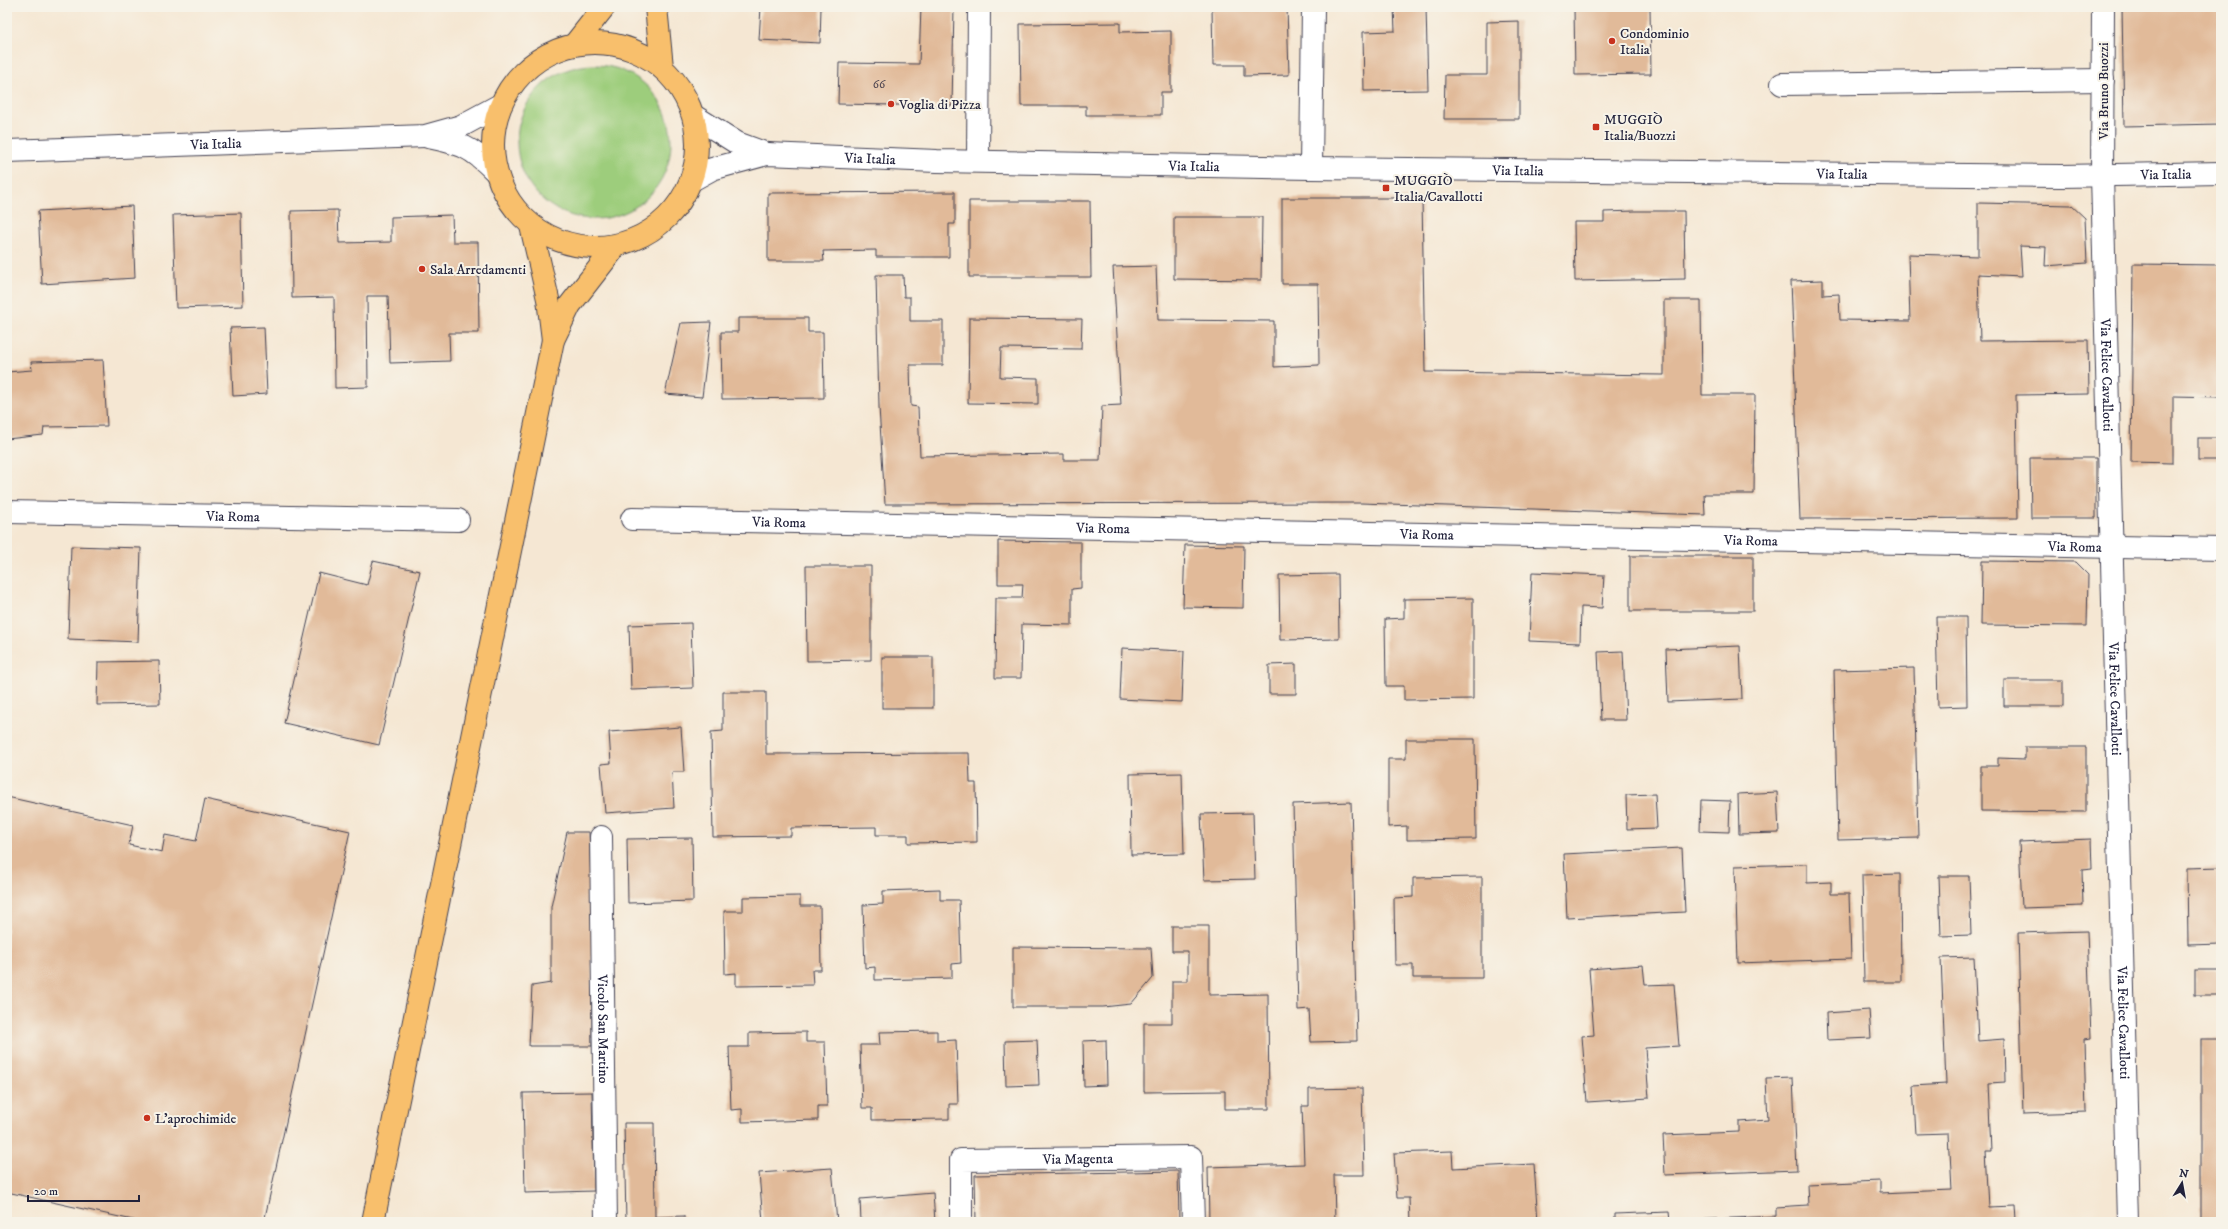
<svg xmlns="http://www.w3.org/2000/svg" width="2228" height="1229" font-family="'IM FELL DW Pica',serif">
<rect width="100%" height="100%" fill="#f7f3e8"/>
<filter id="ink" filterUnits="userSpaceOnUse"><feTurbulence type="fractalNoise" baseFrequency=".025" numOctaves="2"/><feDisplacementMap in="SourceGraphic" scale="8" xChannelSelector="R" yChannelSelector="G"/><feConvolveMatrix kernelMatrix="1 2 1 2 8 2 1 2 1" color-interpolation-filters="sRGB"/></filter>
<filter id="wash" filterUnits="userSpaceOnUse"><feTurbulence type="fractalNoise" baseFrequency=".012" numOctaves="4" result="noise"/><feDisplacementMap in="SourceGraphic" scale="16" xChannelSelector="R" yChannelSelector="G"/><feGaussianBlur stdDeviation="0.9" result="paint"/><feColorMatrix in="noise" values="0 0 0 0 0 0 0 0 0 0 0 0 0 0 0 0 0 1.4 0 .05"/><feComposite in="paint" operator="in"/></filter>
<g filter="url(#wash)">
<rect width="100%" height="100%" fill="#f5e7d3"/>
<!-- green -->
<circle fill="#9dcd7c" stroke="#60785c" cx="594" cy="142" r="77"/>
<g id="blocks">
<!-- building -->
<g fill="#e1ba99">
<polygon points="761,7 821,7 820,43 759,40"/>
<polygon points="921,7 954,7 952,106 838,104 839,63 919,64"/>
<polygon points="1212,7 1287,7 1289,75 1244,76 1244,65 1213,65"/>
<polygon points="1394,7 1426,7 1428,90 1364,91 1363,32 1395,31"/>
<polygon points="1574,7 1650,7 1651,74 1575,75"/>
<polygon points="2122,7 2221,7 2221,124 2124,126"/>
<polygon points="1519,21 1519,119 1444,119 1445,75 1487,75 1487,22"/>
<polygon points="1120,23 1120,32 1171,31 1171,92 1161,92 1161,115 1086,115 1086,106 1021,106 1020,24"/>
<polygon points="955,192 955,224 949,224 949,257 876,257 876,250 823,251 824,261 768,261 768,193"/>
<polygon points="1282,198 1422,198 1425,372 1664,375 1664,300 1701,300 1702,395 1755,395 1754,494 1704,494 1705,515 1361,503 885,504 879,407 876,275 903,275 904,297 910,297 910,321 943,321 943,365 910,365 911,406 918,407 920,456 1064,454 1064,460 1100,460 1102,406 1121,405 1113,267 1156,266 1158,320 1274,321 1274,367 1319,365 1318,284 1282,284"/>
<polygon points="969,201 1090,201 1091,277 969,277"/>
<polygon points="1978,203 2071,205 2085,218 2087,263 2045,266 2046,247 2020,246 2022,276 1978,274 1980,341 2088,340 2089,394 2016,395 2018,518 1800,519 1791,281 1823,280 1823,295 1839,294 1840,320 1910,321 1908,254 1978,256"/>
<polygon points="132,206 135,278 42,284 38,211"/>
<polygon points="338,210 339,243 391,242 391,217 452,215 453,242 478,242 479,333 449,333 450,361 390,363 388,296 367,296 368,387 335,388 334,297 292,298 291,211"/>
<polygon points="1635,211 1684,211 1685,279 1575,281 1574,222 1604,222 1604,212"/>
<polygon points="241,213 243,306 176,308 173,215"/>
<polygon points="1174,217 1262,217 1261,280 1174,279"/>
<polygon points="2133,264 2221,265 2221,397 2173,396 2173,463 2131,462"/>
<polygon points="738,318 808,318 808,332 823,332 824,398 722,399 721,332 738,332"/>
<polygon points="969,318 1082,319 1081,349 1001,348 1000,377 1038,378 1038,404 968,403"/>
<polygon points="711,322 702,397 665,394 681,323"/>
<polygon points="264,327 267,394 233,396 230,328"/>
<polygon points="103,360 107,426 44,427 43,435 7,439 7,372 32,370 31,362"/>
<rect x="2198" y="438" width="23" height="22"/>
<polygon points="2030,458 2096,458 2096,518 2031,518"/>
<polygon points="998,541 1081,542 1081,588 1072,589 1072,625 1022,624 1021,678 995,678 996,598 1022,598 1023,584 998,584"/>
<polygon points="1185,545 1244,546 1243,608 1183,607"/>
<polygon points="71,546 141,548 138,642 68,639"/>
<rect x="1630" y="556" width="123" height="55"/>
<polygon points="373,561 420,571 379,745 284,723 319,573 367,585"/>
<polygon points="1982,561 2075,562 2088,575 2087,626 1981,625"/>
<polygon points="806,566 871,566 871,660 807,661"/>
<polygon points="1532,572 1604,575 1602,608 1581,607 1580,643 1529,641"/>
<polygon points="1338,574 1339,639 1280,640 1279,575"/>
<polygon points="1473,598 1473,699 1404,700 1404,686 1386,686 1385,619 1404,618 1404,599"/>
<polygon points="1936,617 1966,617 1967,706 1938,707"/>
<polygon points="691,623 693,688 631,690 629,625"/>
<polygon points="1740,646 1742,699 1668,702 1666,649"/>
<polygon points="1122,648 1184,651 1182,702 1120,699"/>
<polygon points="1623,651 1626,720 1601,720 1598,652"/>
<rect x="882" y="657" width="51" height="51"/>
<polygon points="159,661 160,704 97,705 98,662"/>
<polygon points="1296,664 1296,694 1269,694 1269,665"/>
<polygon points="1914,668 1918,838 1838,840 1834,670"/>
<rect x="2004" y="680" width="59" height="26"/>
<polygon points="723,692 766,692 766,754 969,753 970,783 976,783 977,842 908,843 908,835 876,835 876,827 791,828 791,836 713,837 711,732 723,731"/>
<polygon points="681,727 684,772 672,772 674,808 605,813 601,764 611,763 609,732"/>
<polygon points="1406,739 1475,739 1476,839 1407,840 1407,826 1388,827 1388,759 1406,759"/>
<polygon points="2025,747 2086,747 2086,812 1981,811 1981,766 1998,766 1998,758 2025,759"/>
<polygon points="1182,773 1184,854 1131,855 1130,774"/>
<polygon points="1777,792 1779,833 1739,834 1738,794"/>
<polygon points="1655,794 1657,828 1627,829 1626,795"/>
<polygon points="7,797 133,825 129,845 162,852 165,835 196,841 205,799 350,831 264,1222 142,1222 7,1192"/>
<polygon points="1701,800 1730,801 1729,832 1700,831"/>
<polygon points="1351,802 1357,1041 1311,1042 1309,1009 1298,1010 1293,804"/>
<polygon points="1253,813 1255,879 1204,880 1201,814"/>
<polygon points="567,832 589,832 592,907 592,1046 529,1046 532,986 551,983 551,907"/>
<polygon points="692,838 693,901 628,903 627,839"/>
<polygon points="2091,839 2092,869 2082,870 2083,906 2022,908 2019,842"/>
<polygon points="1682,848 1685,912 1567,918 1564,854"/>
<polygon points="1807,864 1807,883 1831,882 1831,894 1849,894 1851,959 1738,963 1735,866"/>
<polygon points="2221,867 2221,944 2188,945 2187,868"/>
<polygon points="1900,874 1901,982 1864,982 1862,875"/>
<polygon points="1939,876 1969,876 1971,935 1941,936"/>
<polygon points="1482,877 1482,978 1413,978 1413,965 1395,965 1394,898 1413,897 1413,878"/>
<polygon points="940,889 940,900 959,900 961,963 952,964 952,978 875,980 875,967 865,968 863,905 883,904 883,891"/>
<polygon points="800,896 800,906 820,906 821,970 812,970 813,985 736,986 736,973 725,974 724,911 743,911 743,897"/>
<polygon points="1172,926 1209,926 1209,995 1268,994 1269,1109 1225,1109 1225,1091 1144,1092 1144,1023 1172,1023 1172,981 1188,981 1188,951 1172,951"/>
<polygon points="2087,931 2091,1038 2084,1039 2086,1112 2023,1114 2018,933"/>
<polygon points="1013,947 1151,948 1153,978 1131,1004 1103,1007 1013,1007"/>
<polygon points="1974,957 1978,1041 2004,1039 2005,1082 1989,1083 1992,1153 1986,1153 1989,1207 2016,1206 2017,1222 1615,1222 1615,1214 1669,1212 1670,1221 1776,1216 1776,1208 1808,1206 1807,1184 1880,1181 1880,1193 1951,1190 1948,1133 1916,1134 1913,1086 1946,1084 1941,958"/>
<polygon points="1643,965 1645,985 1674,984 1679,1046 1645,1048 1649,1098 1587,1102 1582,1036 1594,1035 1589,969"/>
<rect x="2195" y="970" width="26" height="25"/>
<polygon points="1869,1010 1871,1038 1827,1040 1826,1013"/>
<polygon points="937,1031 937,1041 956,1040 958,1104 949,1104 949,1119 872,1120 872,1108 862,1108 860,1045 880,1045 879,1032"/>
<polygon points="806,1032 806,1042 825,1042 827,1106 818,1106 818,1120 742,1122 742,1109 731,1110 729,1047 749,1047 749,1033"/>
<rect x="2201" y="1039" width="20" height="183"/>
<polygon points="1037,1040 1039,1085 1006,1086 1005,1041"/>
<polygon points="1106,1040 1107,1085 1084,1086 1083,1041"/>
<polygon points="1793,1078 1797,1170 1665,1175 1663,1135 1739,1132 1739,1122 1768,1120 1766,1079"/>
<polygon points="1362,1088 1364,1175 1334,1175 1335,1222 1209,1222 1208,1167 1304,1164 1302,1106 1309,1106 1309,1089"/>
<polygon points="592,1092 594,1191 525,1193 523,1093"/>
<polygon points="624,1123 654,1123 655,1217 684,1216 684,1222 626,1222"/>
<polygon points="1452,1151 1453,1168 1534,1164 1538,1222 1410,1222 1409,1198 1397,1198 1394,1153"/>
<polygon points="832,1168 837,1222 763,1222 759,1173"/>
<polygon points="1178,1171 1179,1222 976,1222 975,1175"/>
<polygon points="933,1193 935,1222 861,1222 860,1199"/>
</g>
</g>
</g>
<g filter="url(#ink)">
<use href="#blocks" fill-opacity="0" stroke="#424052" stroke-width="1"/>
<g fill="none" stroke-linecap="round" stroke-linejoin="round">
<!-- minor casing -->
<g stroke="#424052" stroke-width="24">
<g id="minor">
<path id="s1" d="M2103 7 2102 175 2129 1222"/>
<polyline points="1782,84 2103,80"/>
<polyline points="694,116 737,143 767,154"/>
<path d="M428 137C462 144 470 146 495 171"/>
<path id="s2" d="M7 151 425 136 461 126 500 105"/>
<polyline points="978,160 979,7"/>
<polyline points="1311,168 1313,7"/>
<path id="s3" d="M692 180 712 169 767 154 937 161 1311 168 2062 176 2221 173"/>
<path id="s4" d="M7 512 458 520"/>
<path id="s5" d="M632 519 2221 549"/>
<path id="s6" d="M601 837 606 1222"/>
<path id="s7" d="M961 1222V1160L1191 1157 1193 1222"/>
</g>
</g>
<!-- major casing -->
<g stroke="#424052" stroke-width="24">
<g id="major">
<polyline points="656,7 662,67"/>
<circle cx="595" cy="145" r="102"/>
<polyline points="574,45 604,7"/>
<polyline points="531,226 548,299 553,340"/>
<polyline points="373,1222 553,340 570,305 616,246"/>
</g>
</g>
<!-- minor -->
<use href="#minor" stroke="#fff" stroke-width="22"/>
<!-- major -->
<use href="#major" stroke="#f8bf6c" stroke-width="22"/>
</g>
</g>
<!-- markers -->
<g fill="#c8321e" stroke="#f7f3e8" stroke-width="1.5">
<circle cx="1612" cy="41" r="4"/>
<circle cx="891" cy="104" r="4"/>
<rect x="1592" y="123" width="8" height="8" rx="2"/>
<rect x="1382" y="184" width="8" height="8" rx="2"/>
<circle cx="422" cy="269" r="4"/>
<circle cx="147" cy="1118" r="4"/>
</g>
<g text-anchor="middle" stroke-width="4" stroke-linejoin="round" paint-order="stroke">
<!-- number labels -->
<g font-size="12" fill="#524852">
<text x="879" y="88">66</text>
</g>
<!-- poi labels -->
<g font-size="14" fill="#22223b" stroke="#f7f3e8" text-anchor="start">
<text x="1620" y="38">Condominio<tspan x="1620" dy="16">Italia</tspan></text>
<text x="899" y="109">Voglia di Pizza</text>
<text x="1604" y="124">MUGGIÒ<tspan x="1604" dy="16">Italia/Buozzi</tspan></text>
<text x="1394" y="185">MUGGIÒ<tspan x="1394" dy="16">Italia/Cavallotti</tspan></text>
<text x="430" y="274">Sala Arredamenti</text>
<text x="155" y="1123">L'aprochimide</text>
</g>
<!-- street labels -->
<g font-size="14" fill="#22223b" stroke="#f7f3e8">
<text transform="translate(2103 91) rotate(-90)" y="5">Via Bruno Buozzi</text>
<text dy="5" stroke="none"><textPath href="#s2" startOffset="209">Via Italia</textPath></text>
<text dy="5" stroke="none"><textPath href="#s3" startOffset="183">Via Italia</textPath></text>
<text dy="5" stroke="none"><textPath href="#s3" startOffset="507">Via Italia</textPath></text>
<text dy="5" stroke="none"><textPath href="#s3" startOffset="831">Via Italia</textPath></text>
<text dy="5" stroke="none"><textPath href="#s3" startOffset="1155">Via Italia</textPath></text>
<text dy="5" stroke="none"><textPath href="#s3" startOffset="1479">Via Italia</textPath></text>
<text dy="5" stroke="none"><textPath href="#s1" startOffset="368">Via Felice Cavallotti</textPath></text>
<text dy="5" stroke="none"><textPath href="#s4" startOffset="226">Via Roma</textPath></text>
<text dy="5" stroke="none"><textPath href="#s5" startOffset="147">Via Roma</textPath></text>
<text dy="5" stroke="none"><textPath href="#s5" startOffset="471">Via Roma</textPath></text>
<text dy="5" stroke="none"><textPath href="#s5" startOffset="795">Via Roma</textPath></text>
<text dy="5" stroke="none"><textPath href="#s5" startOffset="1119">Via Roma</textPath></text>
<text dy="5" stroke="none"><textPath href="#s5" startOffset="1443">Via Roma</textPath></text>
<text dy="5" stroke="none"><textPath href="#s1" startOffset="692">Via Felice Cavallotti</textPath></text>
<text dy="5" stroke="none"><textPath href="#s1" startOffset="1016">Via Felice Cavallotti</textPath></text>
<text dy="5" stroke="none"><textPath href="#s6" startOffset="192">Vicolo San Martino</textPath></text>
<text dy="5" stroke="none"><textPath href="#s7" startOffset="179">Via Magenta</textPath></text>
</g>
</g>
<!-- margin -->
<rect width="2228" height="1229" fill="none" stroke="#f7f3e8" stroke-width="24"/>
<!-- north arrow -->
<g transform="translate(2182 1183) rotate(11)" stroke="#f7f3e8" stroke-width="3" paint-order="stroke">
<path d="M0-3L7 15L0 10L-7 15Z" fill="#22223b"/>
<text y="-6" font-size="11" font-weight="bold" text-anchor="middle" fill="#22223b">N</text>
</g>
<!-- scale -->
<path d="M28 1195v6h111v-6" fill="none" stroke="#22223b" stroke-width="2"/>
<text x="34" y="1195" font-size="12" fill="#22223b" stroke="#f7f3e8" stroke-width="3" paint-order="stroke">20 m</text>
</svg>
